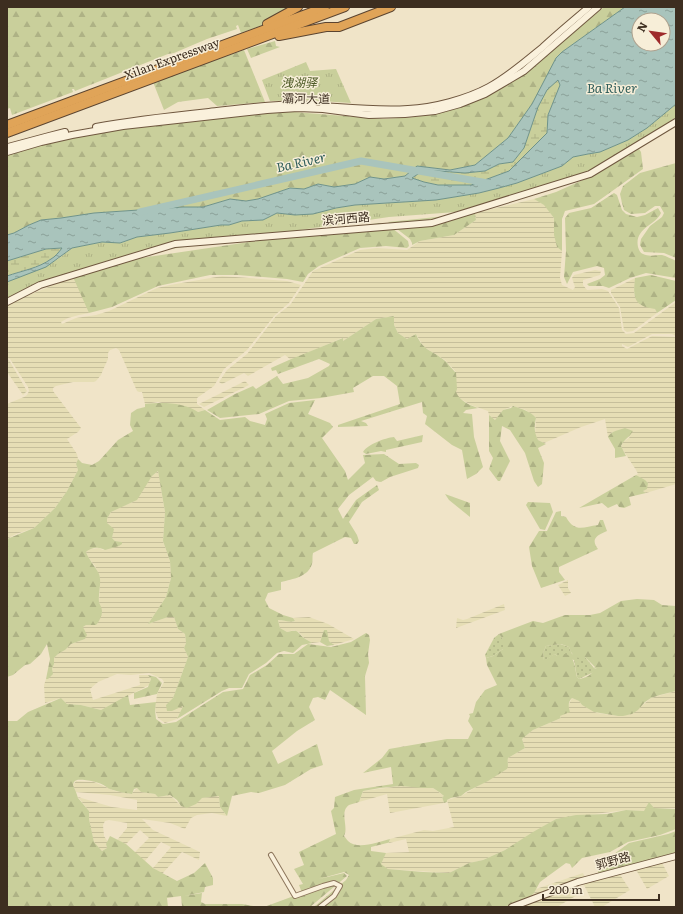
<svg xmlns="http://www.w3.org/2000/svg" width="683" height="914" font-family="Literata,'Noto Sans SC',serif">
<defs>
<pattern id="farmland-rules" width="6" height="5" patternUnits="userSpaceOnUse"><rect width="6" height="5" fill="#e6deb5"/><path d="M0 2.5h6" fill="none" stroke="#c6bf9b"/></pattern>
<pattern id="grass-dots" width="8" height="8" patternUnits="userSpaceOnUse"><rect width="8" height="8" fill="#c9cf9b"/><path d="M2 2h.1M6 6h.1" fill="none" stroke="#aeb285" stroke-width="1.8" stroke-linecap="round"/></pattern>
<pattern id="forest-firs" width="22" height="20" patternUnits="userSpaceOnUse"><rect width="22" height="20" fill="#c9cf9b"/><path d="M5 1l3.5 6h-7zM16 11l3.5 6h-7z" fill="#aeb285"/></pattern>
<pattern id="wetland-marsh" width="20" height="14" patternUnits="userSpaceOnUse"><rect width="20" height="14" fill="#c9cf9b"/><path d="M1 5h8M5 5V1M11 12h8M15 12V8" fill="none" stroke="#aeb285"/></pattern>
<pattern id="park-tufts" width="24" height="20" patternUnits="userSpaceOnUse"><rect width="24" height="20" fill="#c9cf9b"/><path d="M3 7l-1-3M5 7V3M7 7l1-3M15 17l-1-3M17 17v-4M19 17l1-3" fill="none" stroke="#aeb285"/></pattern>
<pattern id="water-ripples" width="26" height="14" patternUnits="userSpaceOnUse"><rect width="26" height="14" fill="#a9c4bc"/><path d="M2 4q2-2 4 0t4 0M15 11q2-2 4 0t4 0" fill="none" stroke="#8ba098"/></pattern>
</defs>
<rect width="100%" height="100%" fill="#f0e4c8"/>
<!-- farmland -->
<g fill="url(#farmland-rules)">
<polygon points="534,199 545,205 554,218 557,246 562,251 560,278 562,285 573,290 575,287 572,278 574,275 595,270 601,271 600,275 583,280 583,285 587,290 602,289 608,291 619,308 622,330 626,334 634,333 676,302 676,336 672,334 652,334 628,347 622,344 622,346 627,349 652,336 675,337 676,339 676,484 646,493 643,491 648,483 636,475 638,474 636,470 621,447 623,442 630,437 612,432 608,437 605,419 581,427 544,443 538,440 535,434 536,418 526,410 513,406 503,410 495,420 489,415 488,411 471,405 459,398 455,392 456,372 445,360 424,347 416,334 407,339 398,333 394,325 394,316 376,319 343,341 342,338 291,360 285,355 248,376 244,373 222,384 219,382 227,370 247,354 276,316 290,305 313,271 360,250 377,248 407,250 420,241 454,235 476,220 475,213"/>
<polygon points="222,276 287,281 301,285 289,303 275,315 247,350 224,369 214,386 197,398 197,404 205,410 197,412 158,402 145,404 142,392 139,392 137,391 119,350 116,348 110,350 108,353 108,359 103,370 101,375 96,381 94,382 73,382 56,386 53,388 53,391 81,428 78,432 67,439 77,454 78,459 76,464 78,470 67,491 55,508 34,528 16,534 7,539 7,404 24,397 27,395 29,391 28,387 10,359 8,358 7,358 7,304 73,277 81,292 89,313 79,315 68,318 61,322 62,324 76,318 96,315 109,311 157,288 170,285"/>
<polygon points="635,278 634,296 655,309 657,313 633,331 627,332 624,330 620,307 611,293 611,290"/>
<polygon points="7,359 9,360 27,391 23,395 7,372"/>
<polygon points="245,381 249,385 204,407 199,404"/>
<polygon points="158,471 165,512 163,541 170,561 171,578 166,597 148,624 168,617 174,617 178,629 185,634 186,643 184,648 188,657 173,698 183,706 177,719 165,723 158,718 155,710 157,694 164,682 162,679 149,673 131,675 117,674 98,682 90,689 93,700 140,685 139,675 148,675 151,679 149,685 101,710 81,705 67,704 61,698 45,703 44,685 46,679 48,679 54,664 54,658 58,654 65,650 71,644 85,639 83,627 86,625 96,625 102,611 99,602 100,583 99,576 95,566 88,557 86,552 89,549 99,548 103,550 122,542 115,541 112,538 113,532 106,522 107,519 111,512 123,506 133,502 152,476"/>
<polygon points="568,580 568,588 571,593 565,596 558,585"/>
<polygon points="504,604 505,610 456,628 457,618 463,620 467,619"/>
<polygon points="309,617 328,624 354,639 334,645 329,641 326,630 324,630 320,642 312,643 304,638 299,632 294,630 287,632 280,628 278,620 293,622 295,621 293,618"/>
<polygon points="676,691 676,808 654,808 645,811 626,810 556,819 505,850 483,860 469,863 449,873 388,869 380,864 386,853 409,852 406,839 389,843 390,839 424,830 433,831 454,827 447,800 461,796 507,769 508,758 525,748 522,739 533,730 561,718 560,716 568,706 572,698 579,701 582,705 597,713 618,716 632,714 651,698"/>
<polygon points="76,781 94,782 115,791 131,794 137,788 141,792 155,794 158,797 170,795 181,806 202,798 219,796 220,807 227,816 212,813 197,815 191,818 185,829 170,823 142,819 153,830 200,852 199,860 182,852 162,874 153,868 171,847 161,842 145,861 134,853 149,838 140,830 126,844 117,840 127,828 127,823 109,820 105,821 103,825 104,836 108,842 106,844 107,848 102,851 94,842 89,819 89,811 78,797 112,807 137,810 137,800 110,795 76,792 73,785"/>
<polygon points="401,786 433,788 444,796 442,797 444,803 390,813 387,794 359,802 363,791"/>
<polygon points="661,861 669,876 647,889 635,868"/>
<polygon points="583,873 586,880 534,899 532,895 534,893 536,889"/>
<polygon points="619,873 630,890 602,907 595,907 584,885 586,882"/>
<polygon points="573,887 579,894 557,907 520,907"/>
</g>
<!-- grass -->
<g fill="url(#grass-dots)">
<polygon points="499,634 503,639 503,649 493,656 486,658 485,655 494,638"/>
<polygon points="560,644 569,647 572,654 585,657 594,668 598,670 579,679 577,677 574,660 557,656 555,654 544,661 543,653 546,646"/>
</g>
<!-- forest -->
<g fill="url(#forest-firs)" fill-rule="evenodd">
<polygon points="7,7 296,7 271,22 241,33 238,25 236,26 237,29 207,39 174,53 168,54 75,91 74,89 72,89 73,92 12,115 10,108 7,109"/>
<polygon points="604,7 625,7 562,52 532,104 508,138 475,165 450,170 417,166 405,176 384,179 370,177 355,184 334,187 318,184 304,189 290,188 258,199 246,201 230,199 203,207 183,207 94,213 61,218 41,220 29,225 14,233 7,235 7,155 44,144 76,137 116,130 234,117 258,113 294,112 383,119 415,117 437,113 478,100 503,87 520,77 536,65 564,40"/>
<polygon points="275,41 276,46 280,47 251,58 247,49"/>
<polygon points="244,50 265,102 217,106 208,98 178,102 164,110 153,82"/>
<polygon points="639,149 641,152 643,169 594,204 565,211 562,219 562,251 557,247 554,235 554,218 544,205 534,199 556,192 594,175"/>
<polygon points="676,163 676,258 664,253 644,252 640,245 641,239 650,226 662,217 664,213 660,206 655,206 645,213 631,214 624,210 622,203 620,194 623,186 640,173"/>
<path d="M614 193 617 195 622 210 626 214 637 217 645 215 658 208 661 213C656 225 634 228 638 247 639 250 640 253 643 254 649 257 655 255 662 255 666 256 672 259 676 261V278L646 273 630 278 609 288 603 286H589L587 284 600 279 605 275 604 268 597 266 573 272 567 284 564 277 566 251 565 218 569 213 591 208Z"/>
<polygon points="475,213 476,220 454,235 420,241 412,245 412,243 410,239 388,222"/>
<polygon points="379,223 386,223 408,241 409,246 407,248 386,246 360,248 319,266 308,274 303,282 287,279 238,275 210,275 158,286 112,307 89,313 73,277 95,269 141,258"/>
<path d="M651 275 676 281V300L657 313 655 309C633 306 633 297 635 278Z"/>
<path d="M394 316V325L398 333 407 339 416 334C423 351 432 350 444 360 448 363 451 368 455 372H456L457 389 456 392C460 401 469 405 478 408L466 410 463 413 472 414 474 437 483 467 476 474 467 479 462 450 452 445 425 424 427 416 423 413 422 402 361 421 366 423 368 426 338 427V425L400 404 397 386 384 376H373L353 388 354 392 321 398 289 401 259 414 220 418 207 410 235 394 253 386 256 389 277 376 283 384 308 378 329 366 330 364 319 359 278 374 276 370 272 371 271 368 289 360 343 338V341L376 319Z"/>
<path d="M315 400 308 414 330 423 333 427 322 438 345 471 348 480 365 463 363 455 384 454 399 464 416 463 419 465 418 468 390 477 381 482 376 481 373 477 349 495 338 509 343 519 356 500 377 485 379 490 362 502 349 522 357 535 359 541 357 544H354L351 538 345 537 313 553C312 557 313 560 312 564 308 577 293 579 281 582V590L268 593 265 600 269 608 283 615 293 618 295 621C291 623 283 620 278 620L280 628 287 632C299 629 296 631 304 638 306 640 310 641 312 643L302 645 293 653 284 651 277 653 266 663 249 674 242 688H229L222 691 177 719 183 706 172 711H167L166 705 173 698 188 657 184 648 186 643 185 634 178 629 174 617H168L148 624 166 597 171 578 170 561 163 541 165 512 158 471 152 476 137 500 111 512 107 519V523L114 529 112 538 115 541 122 542V544L119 546 105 550C103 549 101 548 99 548 95 547 89 549 86 552 89 560 95 566 99 574 102 583 98 593 99 602 100 605 102 608 102 611 102 616 99 622 96 625H86L83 627 87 635 85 639 71 644 65 650 58 654 54 658V664L52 669 53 674 48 679H46L50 659 47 644 41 654 30 664 25 665 13 675 7 677V539L34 528 55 508 67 491 78 470 76 464 78 459 82 463 92 465 99 461 118 440 133 431 130 425 131 413 137 409 145 407V404C161 402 184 402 198 412L205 410 220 420 245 417 250 421 265 425 267 419 265 414 289 403Z"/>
<path d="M513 406C522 409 530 411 536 418 534 427 534 432 538 440L546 444 538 448 544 463 542 484 538 487 534 481 525 453 510 430 502 426 500 441 510 461 500 481H498L489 469 493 458 489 451V415L495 420 503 410 511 408Z"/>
<path d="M625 428 633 431C629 438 624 439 621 446L626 456 615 458V449L608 437C611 431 619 430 625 428Z"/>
<path d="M423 435 422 442 386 450V452L381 451 366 454 363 452C368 444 385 438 394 437L397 441Z"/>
<polygon points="636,475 645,480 648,483 647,489 643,491 646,493 629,497 631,505 624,508 619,507 617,504 608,508 602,503 579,508"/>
<polygon points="445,494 470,503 470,517 449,500"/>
<polygon points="528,502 550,503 553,512 545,530 540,529 526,505"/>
<path d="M561 511V516L566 517C575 533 583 527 598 525L600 520H603L607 531C598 535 590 538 598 549L559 567V572L565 580 541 588 532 566 529 547 539 531H547L556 512Z"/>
<path d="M637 599 654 600 662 605 676 606V691L660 695 651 698 645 702 638 710 632 714 623 716H618L594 712 582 705 579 701 572 698C568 702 568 706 570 712L560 716 561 718 533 730 522 739 525 748 508 758C507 762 509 765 507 769L488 781 466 792 461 796 451 798 447 800V802L444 803 442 797 444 796 439 792 433 788H422L401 786 380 788 363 791 359 802C356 803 352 804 349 805 339 812 349 827 344 836 344 836 348 841 348 841 357 850 379 842 390 839L389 842H391L371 847V851L386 853 381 864 388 869 423 872 449 873 469 863 483 860 505 850 533 832 556 819 576 815 607 814 626 810 644 811 649 802 654 808 676 809V829L660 835 628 842 610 852 582 858 572 868 570 864 566 863 540 882 534 893 532 895 534 899 515 907H314L346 880 349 875 344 872 319 879 344 873 347 876 310 907H264L302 893 299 885 303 884 294 869 304 865 299 852 336 834 331 811 334 808 335 797 354 790 393 784 391 767 363 773 382 758 389 749 447 739H468L473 729 468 721 470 716 469 714 473 713 476 702 485 690 497 685 487 665 486 658 493 656 503 649V639L499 634 533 621 543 623 565 615H590L600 613 621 601ZM561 644 569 647C572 655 575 660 585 657L595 667 594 668 597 669H595C591 675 586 678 579 679L577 677C575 669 575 654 564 654 562 654 559 655 557 656L555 654C550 656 548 659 544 660L543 653 546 646Z"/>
<polygon points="324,630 327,630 329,641 334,645 327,646 320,642"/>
<path d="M366 633 369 635 370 640 368 654 369 663 365 676 366 715 330 690 325 700 318 697 313 698 309 707 315 720 297 731 272 751 278 764 317 744 323 765 311 769 285 785 259 793 251 792 232 796 227 816 220 807 219 796 202 798 196 804 187 808 181 806 177 800 170 795 158 797 155 794 141 792 137 788 134 789 132 794C125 793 119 792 113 790 109 789 108 788 105 786 100 782 83 779 77 780 74 781 74 782 73 785L76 792 78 798 89 811V819L94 842 102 851 107 848 106 844 110 836 126 844 153 868 177 881 194 873 205 863 213 878V885L205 887 204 892 184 896 202 893 201 902 205 904H242L259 907H177L182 906 181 896 167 898 168 907H7V721H17L28 712 61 698 67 704 81 705 101 710 128 695 130 705 156 702 155 710 156 719 163 724 176 722 223 692 243 689 250 675 267 665 279 654H294L308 644 331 647 351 642Z"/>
<polygon points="148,675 156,677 162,683 157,694 134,699 134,693 148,687 151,679"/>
<polygon points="676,831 676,856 598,877 598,871 605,867 614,854 629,843 668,834"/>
</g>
<!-- wetland -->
<g fill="url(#wetland-marsh)">
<polygon points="557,80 560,85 548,115 547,133 509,171 471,185 438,185 424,182 412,178 424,170 465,173 485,171 499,164 513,162 524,148 538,107 547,90"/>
<path d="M63 248C59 251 56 256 51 259 41 267 20 271 7 276V261L46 249Z"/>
</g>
<!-- park -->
<g fill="url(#park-tufts)">
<polygon points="306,62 310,71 336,69 351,103 306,100 270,101 262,80"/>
<polygon points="676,104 676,117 656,132 588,172 510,200 456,212 389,217 164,250 114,259 61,277 7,300 7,282 58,259 72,248 102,242 120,243 137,237 170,233 221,225 229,225 242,221 263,220 277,213 295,215 355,205 436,200 479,193 499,188 517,183 562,166 573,157 588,154 600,152 628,140 647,128"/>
</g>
<!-- water -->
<path fill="url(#water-ripples)" stroke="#6f938a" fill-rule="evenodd" d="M625 7H676V104L647 128 628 140 600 152 588 154 573 157 562 166 517 183 499 188 479 193 436 200 355 205 336 208 313 214 295 215 277 213 263 220 242 221 229 225H221L170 233 137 237 120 243 102 242 72 248 46 267 7 282V276C21 271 39 268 51 259 55 257 59 252 62 248L46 249 7 261V235L14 233 29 225 41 220 61 218 94 213 183 207H203L230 199 246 201 258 199 290 188 304 189 318 184 334 187 355 184 370 177 384 179 405 176 417 166 450 170 475 165 508 138 532 104 556 58 562 52ZM639 20H663V44H639ZM558 80 560 85 548 115 547 133 509 171 471 185H438L424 182 412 178 424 170 465 173 485 171 499 164 513 162 524 148 538 107 547 90Z"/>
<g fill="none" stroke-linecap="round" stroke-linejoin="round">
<!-- river -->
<polyline stroke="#a9c4bc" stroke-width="7" points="140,212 361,161 488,183"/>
<!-- street casing -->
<g stroke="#8d765c" stroke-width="6">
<polyline id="street" points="271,855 295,896 323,886 334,883 340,886 334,896 320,907"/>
</g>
<!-- secondary casing -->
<g stroke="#6f573f" stroke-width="8">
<g id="secondary">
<path d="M323 106C351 108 379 111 408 109 433 108 467 99 489 87 509 76 526 61 543 47 558 33 574 20 589 7"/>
<path d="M96 127C133 120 171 116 209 112 244 108 278 103 313 105"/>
<polyline points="8,147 49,136 65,132"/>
<polyline points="7,152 41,142 72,135 123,126 267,110 298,108 323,109 369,115 405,114 435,111 460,104 485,94 524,71 598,7"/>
<polyline points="7,302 40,285 175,244 432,223 590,174 676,122"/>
<polyline points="512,907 578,882 676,856"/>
</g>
</g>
<!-- highway casing -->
<g stroke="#5b4430" stroke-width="10">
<g id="highway">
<polyline points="267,24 298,7"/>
<polyline points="279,36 326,27 339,27 391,7"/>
<polyline points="7,125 325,7"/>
<polyline points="7,133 345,7"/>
</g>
</g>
<!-- street -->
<use href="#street" stroke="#faf1dc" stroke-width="4"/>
<!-- secondary -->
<use href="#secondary" stroke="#faf1dc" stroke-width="6"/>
<!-- highway -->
<use href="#highway" stroke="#e0a458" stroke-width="8"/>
</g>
<g text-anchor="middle" stroke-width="3" stroke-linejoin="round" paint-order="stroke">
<!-- street labels -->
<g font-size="12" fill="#3d2e20" stroke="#f7eed8">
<text transform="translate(172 59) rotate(-20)" y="4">Xilan Expressway</text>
<text transform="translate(306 99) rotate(1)" y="4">灞河大道</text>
<text transform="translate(346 219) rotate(-5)" y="4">滨河西路</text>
<text transform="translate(613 861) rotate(-15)" y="4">郭野路</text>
</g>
<!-- park labels -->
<g font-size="12" font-style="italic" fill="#4d5a26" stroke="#f7eed8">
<text x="299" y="87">洩湖驿</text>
</g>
<!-- water labels -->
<g font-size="13" font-style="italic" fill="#2f5d5a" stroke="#f7eed8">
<text x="612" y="93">Ba River</text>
<text transform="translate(301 162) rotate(-13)" y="5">Ba River</text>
</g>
</g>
<!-- border -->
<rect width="683" height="914" fill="none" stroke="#3d2e20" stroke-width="16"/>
<!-- north arrow -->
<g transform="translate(651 32) rotate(299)"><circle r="19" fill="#f7eed8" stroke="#ada18e"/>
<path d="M0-3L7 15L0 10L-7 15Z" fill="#9e2a2b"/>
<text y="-6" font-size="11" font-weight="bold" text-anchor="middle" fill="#3d2e20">N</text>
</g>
<!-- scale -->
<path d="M543 894v6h116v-6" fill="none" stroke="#3d2e20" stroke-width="2"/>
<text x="549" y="894" font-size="12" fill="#3d2e20" stroke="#f7eed8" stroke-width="3" paint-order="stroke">200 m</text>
</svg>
